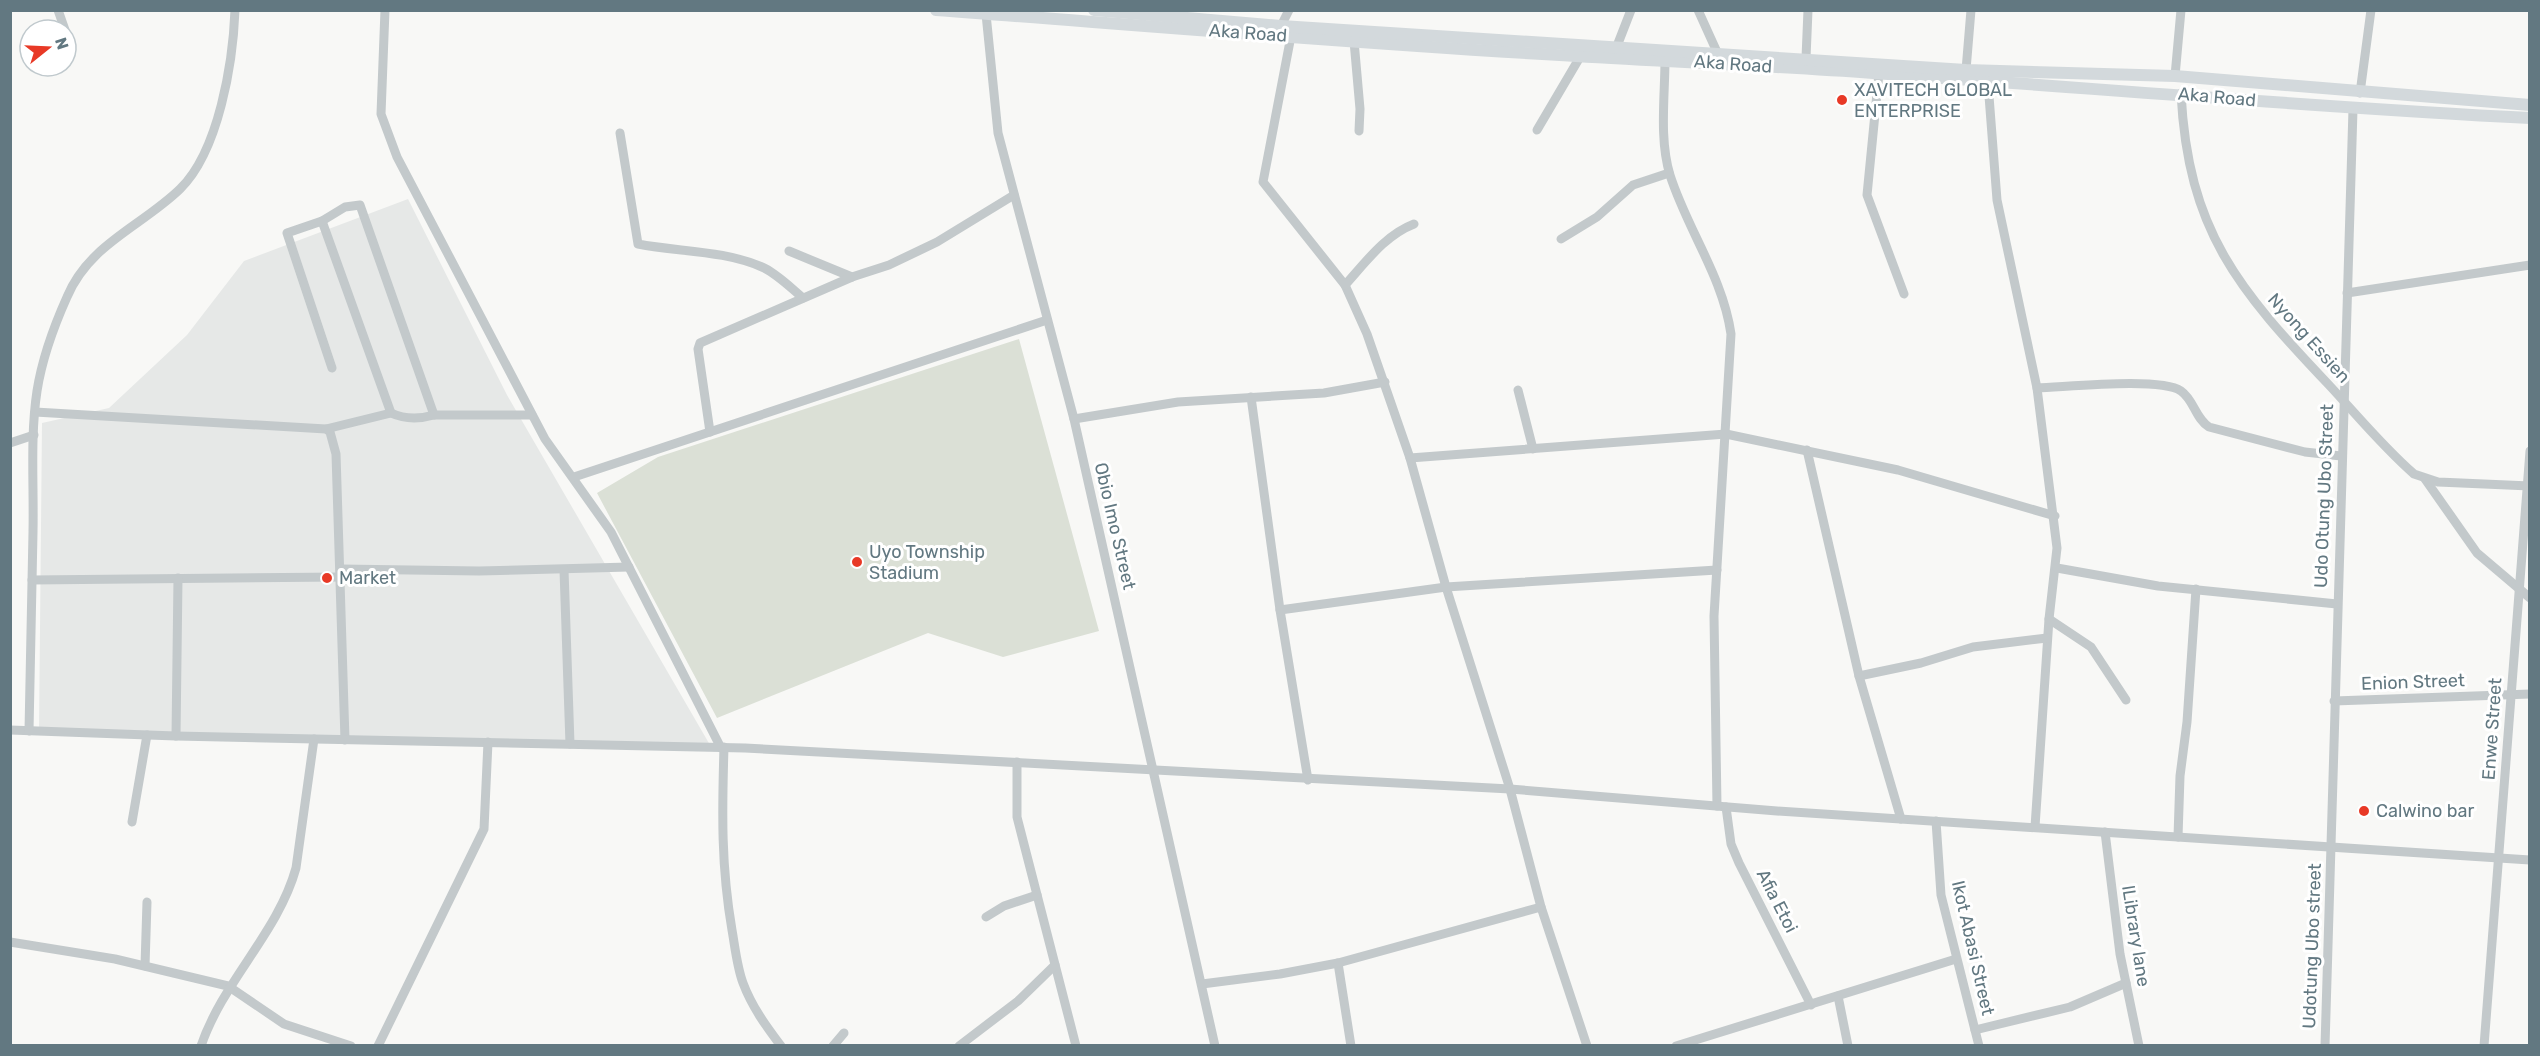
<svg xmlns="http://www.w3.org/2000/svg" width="2540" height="1056" font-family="Rubik,sans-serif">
<rect width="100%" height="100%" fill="#f8f8f6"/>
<!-- built -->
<polygon fill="#e6e8e7" points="408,199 507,395 710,745 39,733 42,423 109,408 187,335 244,261"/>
<!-- grass -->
<polygon fill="#dbe0d6" points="1019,339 1099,631 1003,657 928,633 717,718 597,493 658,457"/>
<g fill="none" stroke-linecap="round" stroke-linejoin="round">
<!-- minor -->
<g stroke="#c3c9cb" stroke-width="9">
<polyline points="58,10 65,30"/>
<path d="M385 10 381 114 397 157 545 439 611 532 721 748 724 747C722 812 721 866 732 930 735 947 737 967 743 983 752 1007 766 1026 781 1046"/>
<polyline points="1698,10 1717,52"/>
<polyline points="986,14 998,133 1074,419 1215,1046"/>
<polyline points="1281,26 1289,10"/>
<polyline points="1291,36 1263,182 1345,285 1367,334 1410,458 1446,587 1510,789 1541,907 1587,1046"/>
<polyline points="1354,41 1360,109 1359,131"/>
<polyline points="1617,46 1631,10"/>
<polyline points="1806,58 1808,10"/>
<path d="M1665 59C1665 96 1659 139 1670 175 1687 229 1723 277 1731 334L1714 616 1717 806"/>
<polyline points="1966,70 1971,10"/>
<polyline points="1879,73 1867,195 1904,294"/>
<polyline points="2175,76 2181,10"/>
<polyline points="1988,83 1997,200 2037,388 2057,548 2049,619 2035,827"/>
<path d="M2181 93C2188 231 2238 289 2329 385 2356 414 2383 447 2414 474L2438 482 2530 486"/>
<polyline points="2360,93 2371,10"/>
<polyline points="1537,130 1580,57"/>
<path d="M620 133 638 244C679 252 723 250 762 267 776 273 791 288 803 298"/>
<polyline points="322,221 391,413"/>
<polyline points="1561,239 1597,217 1633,185 1669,173"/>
<polyline points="789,251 852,277"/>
<path d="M1345 285C1365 263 1385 235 1414 224"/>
<polyline points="2347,293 2530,265"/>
<polyline points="332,368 287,233 322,221 345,207 360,205 434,415"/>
<path d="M2037 388C2068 387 2160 377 2181 391 2194 400 2195 418 2209 427L2305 452 2341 456"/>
<polyline points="1518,390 1533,449"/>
<polyline points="1251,397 1280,610 1308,780"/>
<polyline points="35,412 326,429 330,432 336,454 345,740"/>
<polyline points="1074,419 1178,402 1324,393 1385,382"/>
<path d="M326 429 391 413C404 419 420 419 434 415H532"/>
<polyline points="710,432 698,349 700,343 852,277 889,265 937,242 1014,195"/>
<polyline points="10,443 34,435"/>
<polyline points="1807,450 1859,676 1901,819"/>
<polyline points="1410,458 1726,434 1898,470 2055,516"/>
<polyline points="574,477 1047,320"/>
<polyline points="2425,479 2477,553 2530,598"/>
<polyline points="2057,568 2158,586 2337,604"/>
<polyline points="341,569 479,571 629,567"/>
<polyline points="564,570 570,744"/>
<polyline points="32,580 342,577"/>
<polyline points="1280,610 1446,587 1717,570"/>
<polyline points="2049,619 2091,647 2126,700"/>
<polyline points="1859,676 1921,663 1973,647 2047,638"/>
<polyline points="2334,701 2530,694"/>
<polyline points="10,730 176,736 745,748 1510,789 1777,811 2530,860"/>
<path d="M29 731C30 664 32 598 33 532 34 485 30 437 37 391 42 359 54 326 67 297 89 244 142 226 180 189 219 151 233 62 235 10"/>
<polyline points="176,736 178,578"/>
<polyline points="1017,762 1017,817 1076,1046"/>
<polyline points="1726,807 1731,844 1739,863 1811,1005"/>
<polyline points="1936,821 1941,895 1979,1046"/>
<polyline points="132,822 147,735"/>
<polyline points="2105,832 2120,954 2139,1046"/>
<polyline points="2178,837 2180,776 2187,722 2196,589"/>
<polyline points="986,917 1004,906 1037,895"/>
<polyline points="10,942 115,959 228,986 284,1024 351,1046"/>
<polyline points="1338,963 1351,1046"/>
<polyline points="145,966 147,902"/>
<polyline points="1202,984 1280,974 1338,963 1541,907"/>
<polyline points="1838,996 1848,1046"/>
<polyline points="1975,1030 2070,1007 2126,983"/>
<path d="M201 1046C223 981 278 933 296 868L314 739"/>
<polyline points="378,1046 484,829 488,742"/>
<polyline points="833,1046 844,1033"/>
<polyline points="959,1046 1018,1001 1055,965"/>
<polyline points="1676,1046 1956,959"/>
<polyline points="2325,1046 2353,109"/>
<polyline points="2484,1046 2530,451"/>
</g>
<!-- major -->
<g stroke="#d3d9dc" stroke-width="12">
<path d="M936 10C1149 26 1363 44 1576 56 1675 62 1774 66 1873 73 2092 88 2310 107 2530 118"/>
<polyline points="1094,10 1281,26 1966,70 2175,76 2530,105"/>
</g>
</g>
<!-- markers -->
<g fill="#e83926" stroke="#fff" stroke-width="2">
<circle cx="1842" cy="100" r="6"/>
<circle cx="857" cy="562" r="6"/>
<circle cx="327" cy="578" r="6"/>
<circle cx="2364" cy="811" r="6"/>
</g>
<g text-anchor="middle" stroke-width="6" stroke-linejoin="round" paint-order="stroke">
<!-- street labels -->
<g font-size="18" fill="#627881" stroke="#fff">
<text transform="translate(1248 33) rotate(4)" y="6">Aka Road</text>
<text transform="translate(1733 64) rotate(4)" y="6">Aka Road</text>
<text transform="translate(2217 97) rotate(5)" y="6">Aka Road</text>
<text transform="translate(2309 338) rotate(48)" y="6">Nyong Essien</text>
<text transform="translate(2324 496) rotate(-88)" y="6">Udo Otung Ubo Street</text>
<text transform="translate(1115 526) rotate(77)" y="6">Obio Imo Street</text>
<text transform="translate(2413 682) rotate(-2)" y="6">Enion Street</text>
<text transform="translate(2492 729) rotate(-86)" y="6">Enwe Street</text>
<text transform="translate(1777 901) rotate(63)" y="6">Afia Etoi</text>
<text transform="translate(2136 936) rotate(81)" y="6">lLibrary lane</text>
<text transform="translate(2312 946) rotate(-88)" y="6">Udotung Ubo street</text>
<text transform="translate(1973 948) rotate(77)" y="6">Ikot Abasi Street</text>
</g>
<!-- poi labels -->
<g font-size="18" fill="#627881" stroke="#fff" text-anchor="start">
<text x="1854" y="96">XAVITECH GLOBAL<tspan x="1854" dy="21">ENTERPRISE</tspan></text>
<text x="869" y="558">Uyo Township<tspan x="869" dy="21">Stadium</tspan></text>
<text x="339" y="584">Market</text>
<text x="2376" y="817">Calwino bar</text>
</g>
</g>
<!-- border -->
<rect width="2540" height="1056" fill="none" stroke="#627881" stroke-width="24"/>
<!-- north arrow -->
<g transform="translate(48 48) rotate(72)"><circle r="28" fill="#ffffff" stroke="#c0c9cd" stroke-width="1.5"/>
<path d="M0-4.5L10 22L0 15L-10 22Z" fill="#e83926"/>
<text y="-9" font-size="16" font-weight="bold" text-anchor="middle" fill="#627881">N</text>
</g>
</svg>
